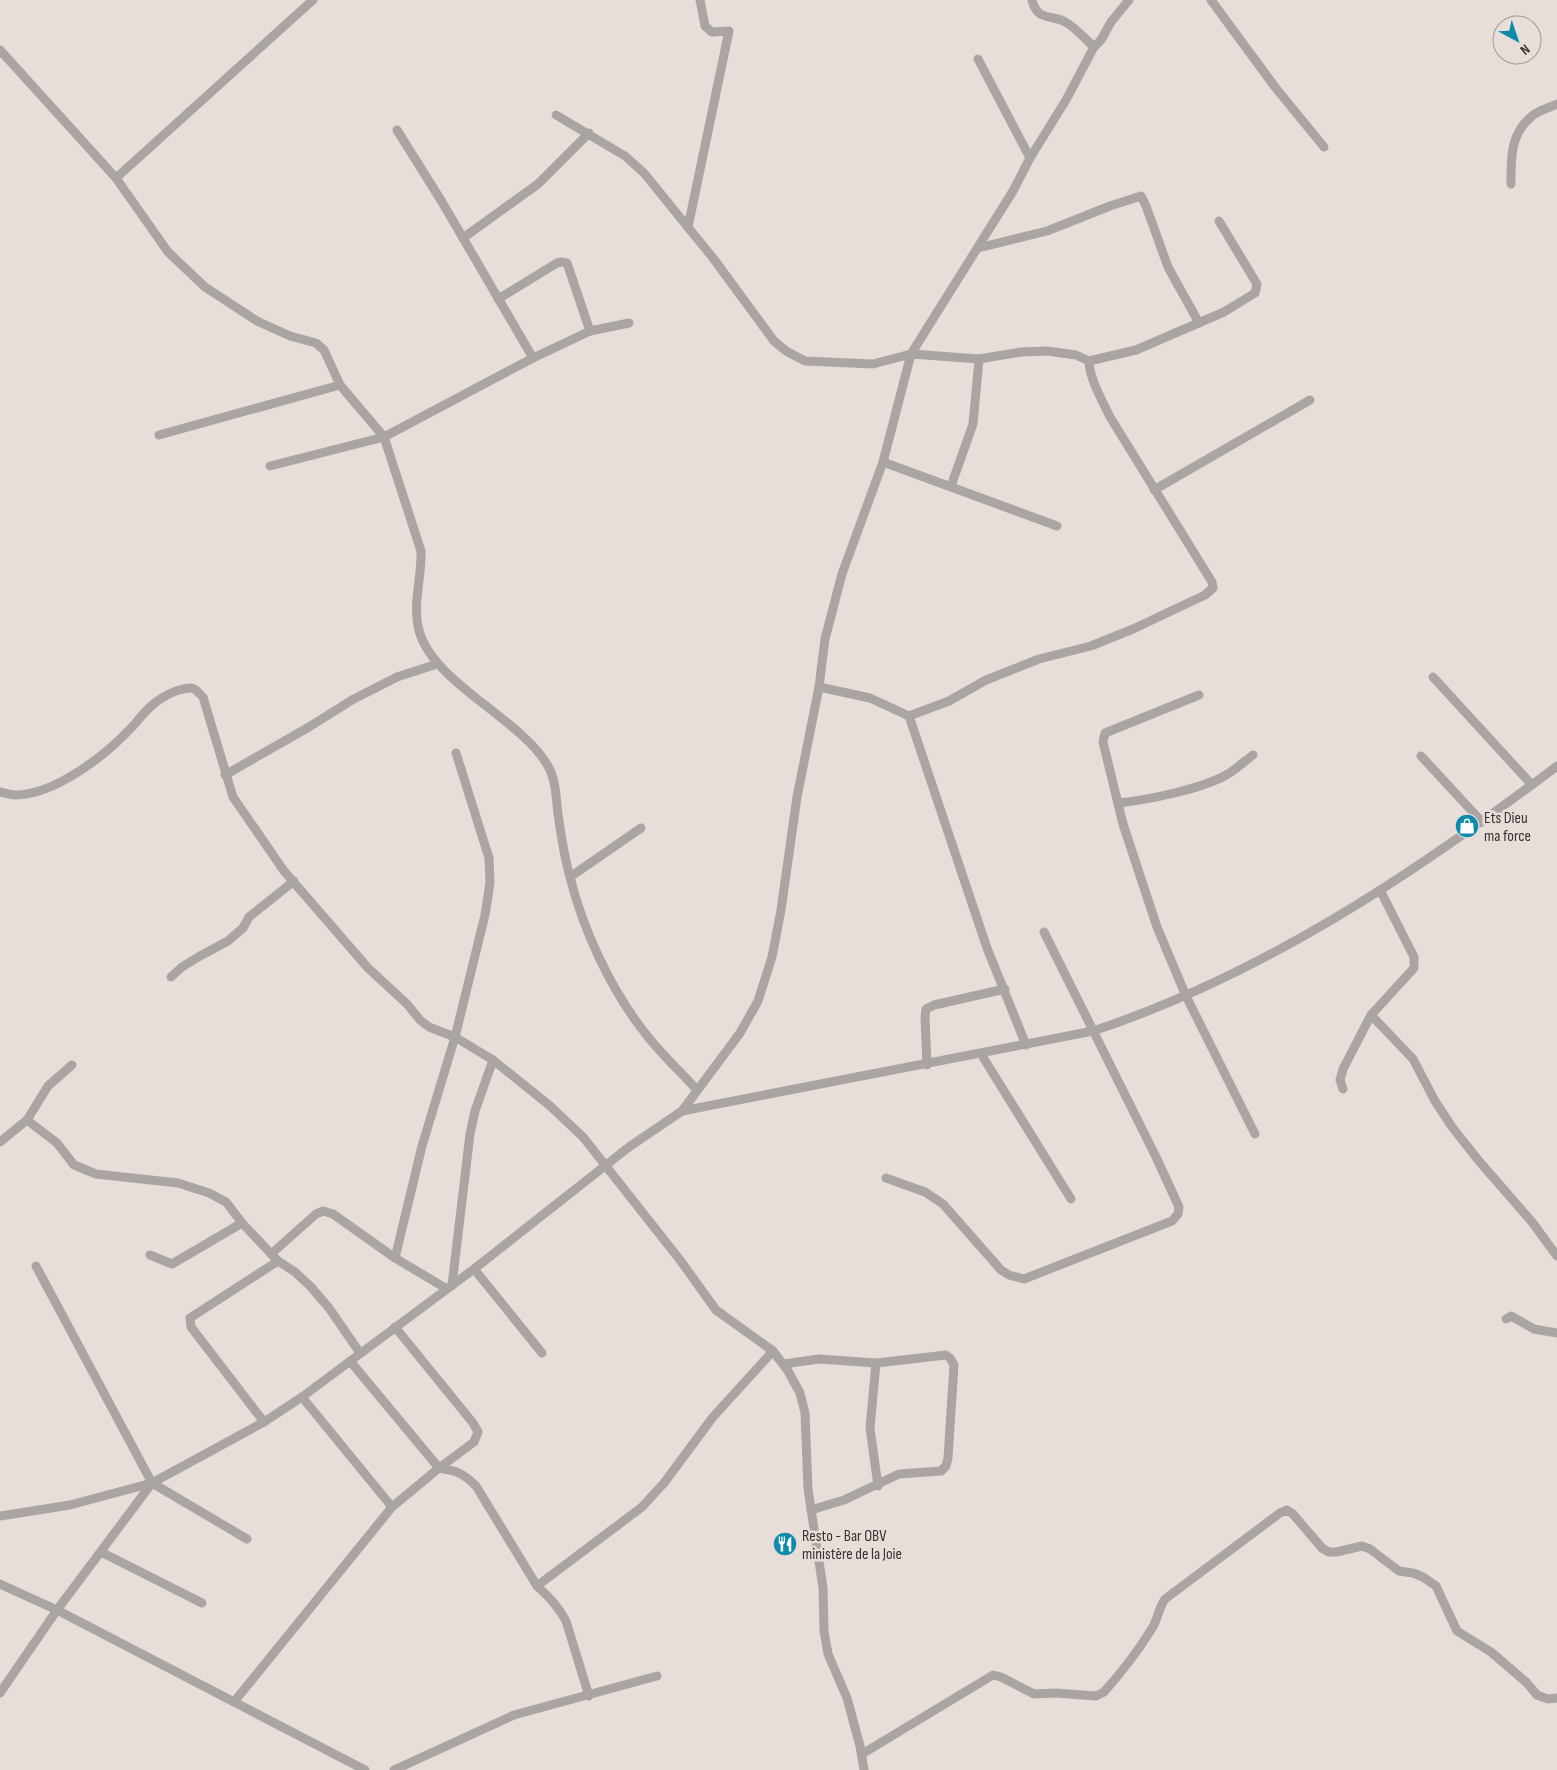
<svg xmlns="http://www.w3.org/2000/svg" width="1557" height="1770" font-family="'Sofia Sans Condensed',sans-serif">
<rect width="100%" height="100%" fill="#e8ded9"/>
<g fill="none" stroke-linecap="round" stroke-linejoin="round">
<!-- street -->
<g stroke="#aaa5a3" stroke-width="9">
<path d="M1032 0C1038 23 1052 13 1067 23 1077 29 1085 39 1094 47"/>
<polyline points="1211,0 1275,87 1324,147"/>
<path d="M0 50 116 178 168 252 205 287 257 321 290 336 316 343 324 350 340 385 384 437 421 551C422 576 413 601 418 626 428 681 520 717 548 766 556 780 556 798 558 814 561 835 564 856 570 877 583 930 611 990 645 1033 660 1053 680 1071 696 1089"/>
<polyline points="978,59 1030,158"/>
<path d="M556 115 625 156 644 173 713 258 774 341 786 351 805 361 873 364 911 354 979 359 1021 352 1047 351 1076 355 1089 361C1089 378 1103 402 1110 417L1212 582 1213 588 1205 595 1133 629 1091 646 1039 659 986 680 949 701 909 716 870 698 819 687"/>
<polyline points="397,130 442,202 533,358"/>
<polyline points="116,178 313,0"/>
<path d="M1511 184C1511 158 1510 134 1532 116 1539 110 1549 108 1557 104"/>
<polyline points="688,227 729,31 712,32 705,26 700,0"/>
<polyline points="463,238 538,184 589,133"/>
<polyline points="978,248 1047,231 1110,206 1141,196 1146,206 1168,267 1199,323"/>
<polyline points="498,299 557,263 562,262 567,263 590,331"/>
<polyline points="1089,361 1136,350 1224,312 1255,293 1257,284 1219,221"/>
<polyline points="159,435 340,385"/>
<polyline points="883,462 1057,526"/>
<polyline points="270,466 384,437 533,358 590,331 629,323"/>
<polyline points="951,486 973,424 979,359"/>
<polyline points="1154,490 1310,400"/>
<polyline points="1433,677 1532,785"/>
<polyline points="1199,695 1105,733 1103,742 1123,824 1157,927 1186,996 1255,1134"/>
<polyline points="909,716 987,948 1026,1045"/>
<polyline points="1421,756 1482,822"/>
<polyline points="225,775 309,727 352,700 397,677 437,664"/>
<path d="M0 792C5 793 10 795 15 795 55 795 106 755 132 727 141 717 150 704 162 698 169 693 182 688 191 688 196 688 199 694 203 697L233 797 284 871 368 968 407 1004 420 1020 429 1027 455 1037 493 1060 549 1105 583 1137 680 1260 716 1310 773 1351 788 1371 800 1393 805 1413 808 1489 823 1588 824 1631 828 1654 847 1698 860 1746 864 1770"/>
<path d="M1118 803C1148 800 1202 789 1228 774 1236 769 1245 761 1253 755"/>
<polyline points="570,877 641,828"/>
<polyline points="171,977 182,967 200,956 228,941 243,928 249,917 294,881"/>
<polyline points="1371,1015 1413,1059 1435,1101 1452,1127 1479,1161 1532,1222 1557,1256"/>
<polyline points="981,1054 1071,1199"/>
<polyline points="927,1065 925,1017 926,1009 934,1005 1005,989"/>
<polyline points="1343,1089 1340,1080 1343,1069 1371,1015 1414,968 1414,957 1380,890"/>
<path d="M682 1111 1093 1031C1263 975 1415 873 1557 766"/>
<polyline points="27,1120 57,1143 74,1165 96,1174 178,1183 209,1193 226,1202 242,1223 278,1261 295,1272 311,1287 329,1308 360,1353"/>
<polyline points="0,1142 27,1120 48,1086 72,1065"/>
<polyline points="886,1178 925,1192 943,1204 1001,1270 1009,1275 1024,1279 1172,1221 1178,1214 1179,1207 1156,1157 1044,932"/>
<polyline points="271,1254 316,1214 323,1211 333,1214 395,1258 447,1289"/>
<polyline points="150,1255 172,1264 242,1223"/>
<polyline points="395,1258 422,1146 455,1037 485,915 490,883 489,858 456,753"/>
<polyline points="36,1266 152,1483 247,1539"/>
<polyline points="474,1269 542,1353"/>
<polyline points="452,1285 470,1134 475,1111 493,1060"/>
<polyline points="1506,1319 1511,1316 1534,1329 1557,1333"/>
<path d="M350 1361 439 1468C457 1471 463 1473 476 1486L537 1586C549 1597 558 1606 566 1621L589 1696"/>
<polyline points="876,1363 870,1428 878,1486"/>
<polyline points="783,1364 819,1359 876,1363 946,1355 950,1358 954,1365 948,1458 946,1466 941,1471 899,1474 844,1500 811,1510"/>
<polyline points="302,1397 392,1507"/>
<polyline points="264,1422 191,1327 190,1318 278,1261"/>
<polyline points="0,1516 70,1505 152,1483 264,1422 302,1397 474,1269 629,1147 682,1111 740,1033 758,1001 772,957 781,910 797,797 819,687 825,639 842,574 883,462 911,354 1013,191 1030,158 1066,100 1094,47 1101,40 1111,22 1129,0"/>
<polyline points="101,1552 202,1603"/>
<polyline points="0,1584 57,1610 365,1770"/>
<polyline points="537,1586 642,1507 664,1483 713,1417 773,1351"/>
<polyline points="0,1693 57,1610 152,1483"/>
<polyline points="234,1702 392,1507 439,1468 474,1442 478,1432 473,1423 395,1327"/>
<path d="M862 1754 993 1675 1001 1677 1034 1694 1055 1693 1096 1696 1104 1692C1120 1674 1138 1651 1151 1630 1158 1620 1158 1609 1165 1599L1280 1513 1287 1510 1292 1513 1322 1548 1329 1552H1336L1362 1546 1370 1549 1399 1571 1413 1573 1423 1577 1436 1586 1457 1631 1491 1652 1526 1682 1537 1695 1548 1699 1557 1698"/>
<polyline points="394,1770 514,1715 657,1676"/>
</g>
</g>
<!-- icons -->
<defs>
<g id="shop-disc" transform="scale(1.25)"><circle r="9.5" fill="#0e8aac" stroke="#e8ded9"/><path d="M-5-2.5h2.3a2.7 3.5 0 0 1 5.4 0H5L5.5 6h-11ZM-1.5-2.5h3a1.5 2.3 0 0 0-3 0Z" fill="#fff"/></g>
<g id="restaurant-disc" transform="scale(1.25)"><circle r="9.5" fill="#0e8aac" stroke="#e8ded9"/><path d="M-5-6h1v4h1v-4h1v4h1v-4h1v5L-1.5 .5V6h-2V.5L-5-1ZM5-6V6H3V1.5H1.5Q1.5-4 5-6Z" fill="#fff"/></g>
</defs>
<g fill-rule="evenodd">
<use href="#shop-disc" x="1467" y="826"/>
<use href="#restaurant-disc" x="785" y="1544"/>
</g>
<g text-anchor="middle" stroke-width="5" stroke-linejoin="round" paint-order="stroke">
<!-- poi labels -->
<g font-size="16" fill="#363230" stroke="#e8ded9" text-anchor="start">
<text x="1484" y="823">Ets Dieu<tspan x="1484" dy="18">ma force</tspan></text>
<text x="802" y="1541">Resto - Bar OBV<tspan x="802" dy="18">ministère de la Joie</tspan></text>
</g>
</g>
<!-- north arrow -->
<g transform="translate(1517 40) rotate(140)"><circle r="24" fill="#e8ded9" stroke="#a19995"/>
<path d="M0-4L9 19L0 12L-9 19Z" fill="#0e8aac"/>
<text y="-8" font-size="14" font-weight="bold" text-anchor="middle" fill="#363230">N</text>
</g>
</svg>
